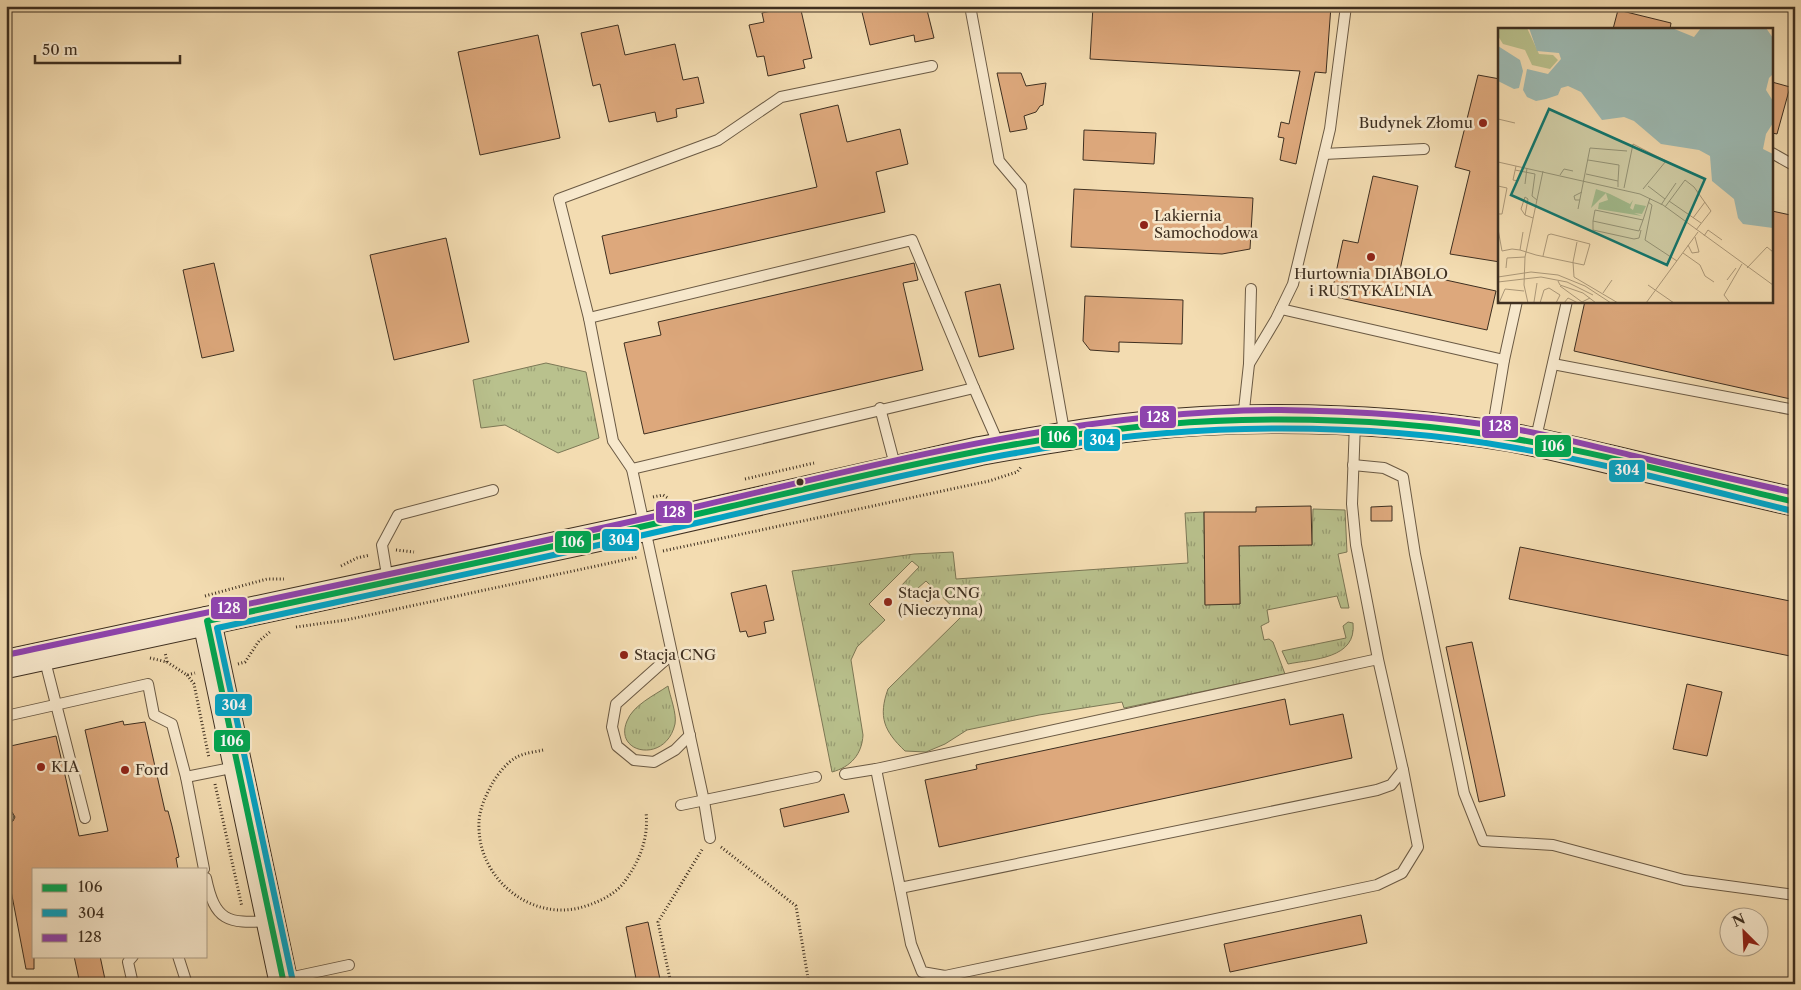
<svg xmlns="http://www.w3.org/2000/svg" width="1801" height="990" font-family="'Libre Caslon Text',serif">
<defs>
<pattern id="grass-tufts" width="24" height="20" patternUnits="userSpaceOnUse" patternTransform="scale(1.25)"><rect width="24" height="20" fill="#b9c18d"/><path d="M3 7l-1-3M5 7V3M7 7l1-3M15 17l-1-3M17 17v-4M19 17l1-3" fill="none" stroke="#989d73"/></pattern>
</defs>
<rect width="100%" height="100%" fill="#f3dcb1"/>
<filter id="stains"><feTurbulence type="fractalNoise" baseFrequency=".004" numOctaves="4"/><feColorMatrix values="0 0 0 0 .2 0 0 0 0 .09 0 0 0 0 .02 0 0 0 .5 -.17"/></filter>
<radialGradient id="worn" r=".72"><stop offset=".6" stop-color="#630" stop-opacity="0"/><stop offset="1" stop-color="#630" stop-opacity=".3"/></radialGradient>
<!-- grass -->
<g fill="url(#grass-tufts)" stroke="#7c7856">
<polygon points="546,363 586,372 599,438 558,453 505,425 481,428 473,380"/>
<path d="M1313 509 1345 510 1347 552 1338 554 1349 608H1341L1337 596 1267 610 1269 622 1261 626 1264 640 1269 639 1273 642 1285 674 1124 708 1122 702 1039 715 967 730 945 744 926 752 905 751C884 731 878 717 888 689L962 616 926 581 909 596 900 587 919 567 912 561 869 604 885 620 857 647 851 660 863 735C862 754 851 767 832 772L792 571 914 554 953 552 956 579 1188 563 1185 513 1204 512 1205 604H1240L1239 542 1312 544Z"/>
<path d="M1348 622 1353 623C1357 659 1313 659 1288 664L1282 651 1346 638 1343 626Z"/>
<path d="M668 686C670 696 677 714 675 724 666 764 613 754 627 721 633 705 655 695 668 686Z"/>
</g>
<!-- building -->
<g fill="#dda87c" stroke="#3e2f20">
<polygon points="794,6 800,6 812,58 803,60 805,68 768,76 764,56 757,57 749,25 764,22 762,13"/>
<polygon points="870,6 926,6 934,38 915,42 914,35 870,45 861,8"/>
<polygon points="1093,6 1331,6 1326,73 1315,72 1296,164 1280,160 1284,138 1278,137 1281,122 1289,124 1300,71 1090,59"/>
<polygon points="1618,10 1671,23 1670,29 1613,29"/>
<polygon points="618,25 625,55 675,44 683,80 698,77 704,103 676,109 677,117 657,122 655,112 609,122 600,84 593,86 581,33"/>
<polygon points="538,35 560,138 480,155 458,52"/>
<polygon points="997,73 1021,73 1026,86 1046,83 1043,105 1040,106 1036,112 1024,116 1027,129 1010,132"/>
<polygon points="1478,75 1500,79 1500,262 1450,254 1470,171 1455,167"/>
<polygon points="1772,82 1790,87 1777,134 1772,133"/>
<polygon points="838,105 847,142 900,129 908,164 876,172 885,212 610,274 602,236 817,187 800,114"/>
<polygon points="1084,130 1156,133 1154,164 1083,160"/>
<polygon points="1373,176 1418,186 1400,270 1496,291 1487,330 1331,296 1343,240 1358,243"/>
<polygon points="1074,189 1253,198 1250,249 1222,254 1071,247"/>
<polygon points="1772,211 1795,216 1795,400 1574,351 1585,301 1772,301"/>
<polygon points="446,238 469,342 394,360 370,255"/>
<polygon points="214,263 234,351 202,358 183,270"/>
<polygon points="914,263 918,280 903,283 923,370 644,434 624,343 661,335 658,322"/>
<polygon points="1000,284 1014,349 979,357 965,292"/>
<polygon points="1085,296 1183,300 1182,344 1119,342 1119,352 1090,350 1083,341"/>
<polygon points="1311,506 1312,545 1239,546 1240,604 1205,605 1204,512 1256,512 1256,507"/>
<polygon points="1392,506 1392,521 1371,521 1371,507"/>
<polygon points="1520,547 1795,602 1795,657 1509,599"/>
<polygon points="766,585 774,620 764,622 766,633 748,637 746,631 740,632 731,593"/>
<polygon points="1472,642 1505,796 1479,802 1446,647"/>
<polygon points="1687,684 1722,692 1707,756 1673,749"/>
<polygon points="1285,699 1290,725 1343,714 1352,758 939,847 925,780 977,769 976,765"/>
<polygon points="123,721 124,725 145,722 165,811 168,811 172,826 179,857 176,858 178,869 34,869 34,969 26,969 9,880 6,881 6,825 13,821 15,817 12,812 6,811 6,747 56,736 79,836 108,831 85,730"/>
<polygon points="844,794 849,812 784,827 780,809"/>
<polygon points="1361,915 1367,943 1230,972 1224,944"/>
<polygon points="648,922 661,984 637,984 626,927"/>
<polygon points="74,956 100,956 106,984 80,984"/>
</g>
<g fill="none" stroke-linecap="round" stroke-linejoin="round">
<!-- lane casing -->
<g stroke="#6b5a44" stroke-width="12">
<g id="lane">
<polyline points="970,6 999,161 1021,187 1065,436"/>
<polyline points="1772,153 1795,166"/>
<polyline points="1324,154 1424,149"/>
<polyline points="1281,309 1504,360 1492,432"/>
<polyline points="589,318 912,240 974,388"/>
<polyline points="1504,360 1517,301"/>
<polyline points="1249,364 1276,319 1293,284 1330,129 1346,6"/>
<polyline points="1553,364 1795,410"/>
<polyline points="880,408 896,469"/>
<polyline points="1243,419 1249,364 1251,289"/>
<polyline points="1355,423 1352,504 1356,545 1378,659 876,769 900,888 1377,790 1391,785 1403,770 1378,659"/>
<polyline points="1535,442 1567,301"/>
<polyline points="1353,465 1384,468 1403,477 1415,554 1464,793 1483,841 1553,845 1684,880 1795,895"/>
<polyline points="632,469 974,388 1000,447"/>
<polyline points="388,581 382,545 398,515 493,490"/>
<polyline points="672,654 616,704 612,727 617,746 634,760 654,762 675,750 690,735"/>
<polyline points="44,657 85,818"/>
<polyline points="6,716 148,684 154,715 172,724 186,777 204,869"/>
<polyline points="845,774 876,769"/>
<polyline points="186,777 236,767"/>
<polyline points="681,805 816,777"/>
<polyline points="6,818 8,817"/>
<polyline points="710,838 704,801 632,469 613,441 589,318 559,199 718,140 781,97 932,66"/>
<path d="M206 878C215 921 227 924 269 921"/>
<polyline points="900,888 911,944 922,972 945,976 1377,885 1402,873 1418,847 1403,770"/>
<polyline points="133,956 128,962 133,984"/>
<polyline points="178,956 187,984"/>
<polyline points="284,979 349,965"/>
</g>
</g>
<!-- secondary casing -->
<g stroke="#3e2f20" stroke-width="30">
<g id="secondary">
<polyline points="207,621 284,984"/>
<path d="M6 664 645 527 980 451C1053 438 1127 425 1202 421 1303 416 1408 421 1508 437 1544 443 1581 453 1617 461 1676 475 1735 488 1795 502"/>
</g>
</g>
<!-- path -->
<g stroke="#3e2f20" stroke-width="3" stroke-dasharray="1 2.5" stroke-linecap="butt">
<polyline points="745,479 814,463"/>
<polyline points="653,497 663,495 668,498"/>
<polyline points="396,550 414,552"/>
<polyline points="663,551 989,481 1017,472 1021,467"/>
<polyline points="341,566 357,558 370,555"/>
<polyline points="205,596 267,579 284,579"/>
<polyline points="296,627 346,620 638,557"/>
<polyline points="150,658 167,662 165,652"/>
<polyline points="167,662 187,675 195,673"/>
<polyline points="238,664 245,662 259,641 271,631"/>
<polyline points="187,675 194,684 209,758"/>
<path d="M543 750C535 752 524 753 517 757 507 762 497 775 492 784 485 797 478 812 479 827 479 878 529 920 579 908 594 904 611 897 622 885 639 863 649 839 646 812"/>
<polyline points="215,784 242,907"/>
<polyline points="721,847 796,906 809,984"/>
<polyline points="671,984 658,922 703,848"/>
</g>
<!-- lane -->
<use href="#lane" stroke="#f7e8cc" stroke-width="10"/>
<!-- secondary -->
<use href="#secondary" stroke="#f7e8cc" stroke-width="28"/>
<!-- bus-1 casing -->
<g stroke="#f7e8cc" stroke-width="10">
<path id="bus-1" d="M284 984 207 621C376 584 546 549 715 510 889 470 1063 424 1242 420 1331 418 1422 423 1509 438 1606 454 1700 480 1795 502"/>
</g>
<!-- bus-2 casing -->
<g stroke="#f7e8cc" stroke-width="10">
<path id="bus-2" d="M293 982 217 628C383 592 549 557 714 519 889 479 1064 432 1245 429 1333 427 1423 432 1510 447 1605 463 1699 488 1793 511"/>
</g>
<!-- bus-3 casing -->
<g stroke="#f7e8cc" stroke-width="10">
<path id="bus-3" d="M6 655C227 608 448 563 669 513 870 467 1073 410 1281 410 1357 411 1434 416 1509 428 1551 435 1593 446 1634 456 1688 469 1741 481 1795 493"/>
</g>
<!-- bus-1 -->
<use href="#bus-1" stroke="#00a651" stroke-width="6"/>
<!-- bus-2 -->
<use href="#bus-2" stroke="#03a3c5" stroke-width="6"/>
<!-- bus-3 -->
<use href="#bus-3" stroke="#8e44ad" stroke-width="6"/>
</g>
<!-- markers -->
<g fill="#8f2418" stroke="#f7e8cc" stroke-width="2">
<circle cx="1483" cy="123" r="5"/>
<circle cx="1144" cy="225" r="5"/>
<circle cx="1371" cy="257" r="5"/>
<circle cx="888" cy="602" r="5"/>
<circle cx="624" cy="655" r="5"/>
<circle cx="41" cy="767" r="5"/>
<circle cx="125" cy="770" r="5"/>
</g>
<circle fill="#3e2f20" stroke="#f7e8cc" stroke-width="2" cx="800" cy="482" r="4.5"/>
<g text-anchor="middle" stroke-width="5" stroke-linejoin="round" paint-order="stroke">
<!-- poi labels -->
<g font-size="15" fill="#3e2f20" stroke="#f7e8cc" text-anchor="start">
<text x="1473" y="128" text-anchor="end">Budynek Złomu</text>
<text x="1154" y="221">Lakiernia<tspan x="1154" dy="17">Samochodowa</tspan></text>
<text x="1371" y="279" text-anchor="middle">Hurtownia DIABOLO<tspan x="1371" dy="17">i RUSTYKALNIA</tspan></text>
<text x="898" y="598">Stacja CNG<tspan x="898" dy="17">(Nieczynna)</tspan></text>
<text x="634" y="660">Stacja CNG</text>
<text x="51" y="772">KIA</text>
<text x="135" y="775">Ford</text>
</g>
</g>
<!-- overview -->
<g transform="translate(1498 28)">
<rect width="275" height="275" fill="#f3dcb1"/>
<path d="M98 161 112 166 132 176 135 172 132 180 135 182 137 176 148 178 144 186 136 185 144 188 100 181 101 175 110 172 108 165 93 180Z" fill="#b9c18d"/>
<path d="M0 0H29L41 26 55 27 60 32 52 41 34 37 27 22 5 16 0 8Z" fill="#b9c18d"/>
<path d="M31 0H174L196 9 203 0H268L275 10V46L271 50 268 62 275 73V95L268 106 265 121 275 126V200L245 196 240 190 236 171 214 153 212 128 201 122 163 116 136 93 126 89 104 92 83 64 70 58 63 60 60 67 48 71 38 73 29 69 25 62 29 41 50 46 63 31 61 25 39 23ZM0 18 22 32 25 43 21 60 16 61 0 53Z" fill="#9dbab3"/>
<path fill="none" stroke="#ab9777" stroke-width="1" d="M0 91 17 95M90 132 121 137 120 153M0 134 142 166 165 177 275 257M18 138 15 152 20 153M17 142 37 146 34 168 39 172M88 146 120 153V159M62 147 66 141 75 143M27 156 29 140M0 158 9 160 4 186H0M150 158 167 171 163 177M126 160 135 116 168 133 145 161M167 171 178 155M82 172H77L76 168 84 164M171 173 203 195M150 174 154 177 147 212 179 233M167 179 187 152 196 159 213 183 198 202M80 181 92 120 129 123M27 187 23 181 27 169 30 171 27 187 35 190M195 190 207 174M145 192 141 203 95 193 97 182 145 192 152 170M95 193V202L136 211 141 210 143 202M0 201 4 223 14 221 22 222 38 227 86 237 92 216 53 206 50 207 45 228M206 208 210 202 224 212M79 214 75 234 76 249 120 275M190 217 194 225 201 224 197 209M22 222 25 204M185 225 202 237 207 248 216 254M8 240 9 230 27 229M249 240 269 219 275 224M0 249 33 244 60 247 87 258 113 275M229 252 238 240M60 253 62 257 85 265 98 275M0 254 43 249 69 254 95 267M150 257 176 275M62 258 84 274 92 270M105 265 114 252M36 274 39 255M1 275 7 261 26 263M30 275 26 257 27 229 45 143M42 275 46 262 51 260 62 267 58 275M66 275 70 270 80 275M148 275 200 204M232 275 226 267 244 236"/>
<path fill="#0f766e" fill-opacity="0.15" stroke="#0f766e" stroke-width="2.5" d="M51 81 207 151 169 237 13 167Z"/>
<rect width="275" height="275" fill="none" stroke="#3e2f20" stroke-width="2.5"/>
</g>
<g stroke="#f7e8cc" stroke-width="2">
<rect x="1139" y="405" width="38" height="24" rx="5" fill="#8e44ad"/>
<rect x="1481" y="415" width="38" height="24" rx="5" fill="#8e44ad"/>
<rect x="1040" y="425" width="38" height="24" rx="5" fill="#00a651"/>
<rect x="1083" y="428" width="38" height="24" rx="5" fill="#03a3c5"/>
<rect x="1534" y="434" width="38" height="24" rx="5" fill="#00a651"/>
<rect x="1608" y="459" width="38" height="24" rx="5" fill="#03a3c5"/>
<rect x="655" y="500" width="38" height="24" rx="5" fill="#8e44ad"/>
<rect x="601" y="528" width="39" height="24" rx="5" fill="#03a3c5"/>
<rect x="554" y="530" width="38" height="24" rx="5" fill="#00a651"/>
<rect x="210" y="596" width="38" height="24" rx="5" fill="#8e44ad"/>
<rect x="214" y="693" width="39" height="24" rx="5" fill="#03a3c5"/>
<rect x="213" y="729" width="38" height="24" rx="5" fill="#00a651"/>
</g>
<g font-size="14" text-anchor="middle" font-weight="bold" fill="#fff">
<text x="1158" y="422">128</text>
<text x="1500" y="431">128</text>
<text x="1059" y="442">106</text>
<text x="1102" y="445">304</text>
<text x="1553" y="451">106</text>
<text x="1627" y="475">304</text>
<text x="674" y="517">128</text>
<text x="621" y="545">304</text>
<text x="573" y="547">106</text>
<text x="229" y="613">128</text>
<text x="234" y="710">304</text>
<text x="232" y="746">106</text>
</g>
<!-- margin -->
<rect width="1801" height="990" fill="none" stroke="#f3dcb1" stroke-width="25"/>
<rect x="8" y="8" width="1786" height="975" fill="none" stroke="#3e2f20" stroke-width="2.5"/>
<rect x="12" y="12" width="1776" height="965" fill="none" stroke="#3e2f20"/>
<!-- legend -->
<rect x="32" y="868" width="175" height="90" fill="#f7e8cc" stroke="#ad9e87"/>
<rect x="42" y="884" width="25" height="8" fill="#00a651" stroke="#ad9e87"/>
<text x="78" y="892" font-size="15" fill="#3e2f20">106</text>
<rect x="42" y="909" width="25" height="8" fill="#03a3c5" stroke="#ad9e87"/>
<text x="78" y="918" font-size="15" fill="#3e2f20">304</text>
<rect x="42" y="934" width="25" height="8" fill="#8e44ad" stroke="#ad9e87"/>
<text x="78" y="942" font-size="15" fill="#3e2f20">128</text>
<!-- north arrow -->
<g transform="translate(1744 932) rotate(336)"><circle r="24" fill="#f7e8cc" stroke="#ad9e87"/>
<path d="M0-4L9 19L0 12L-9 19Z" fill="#8f2418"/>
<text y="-8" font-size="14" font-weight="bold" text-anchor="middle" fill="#3e2f20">N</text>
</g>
<!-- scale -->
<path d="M35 55v8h145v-8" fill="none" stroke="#3e2f20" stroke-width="2.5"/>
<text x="42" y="55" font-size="15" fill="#3e2f20" stroke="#f7e8cc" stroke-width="4" paint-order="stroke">50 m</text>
<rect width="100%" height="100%" filter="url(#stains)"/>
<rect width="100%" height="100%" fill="url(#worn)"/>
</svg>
